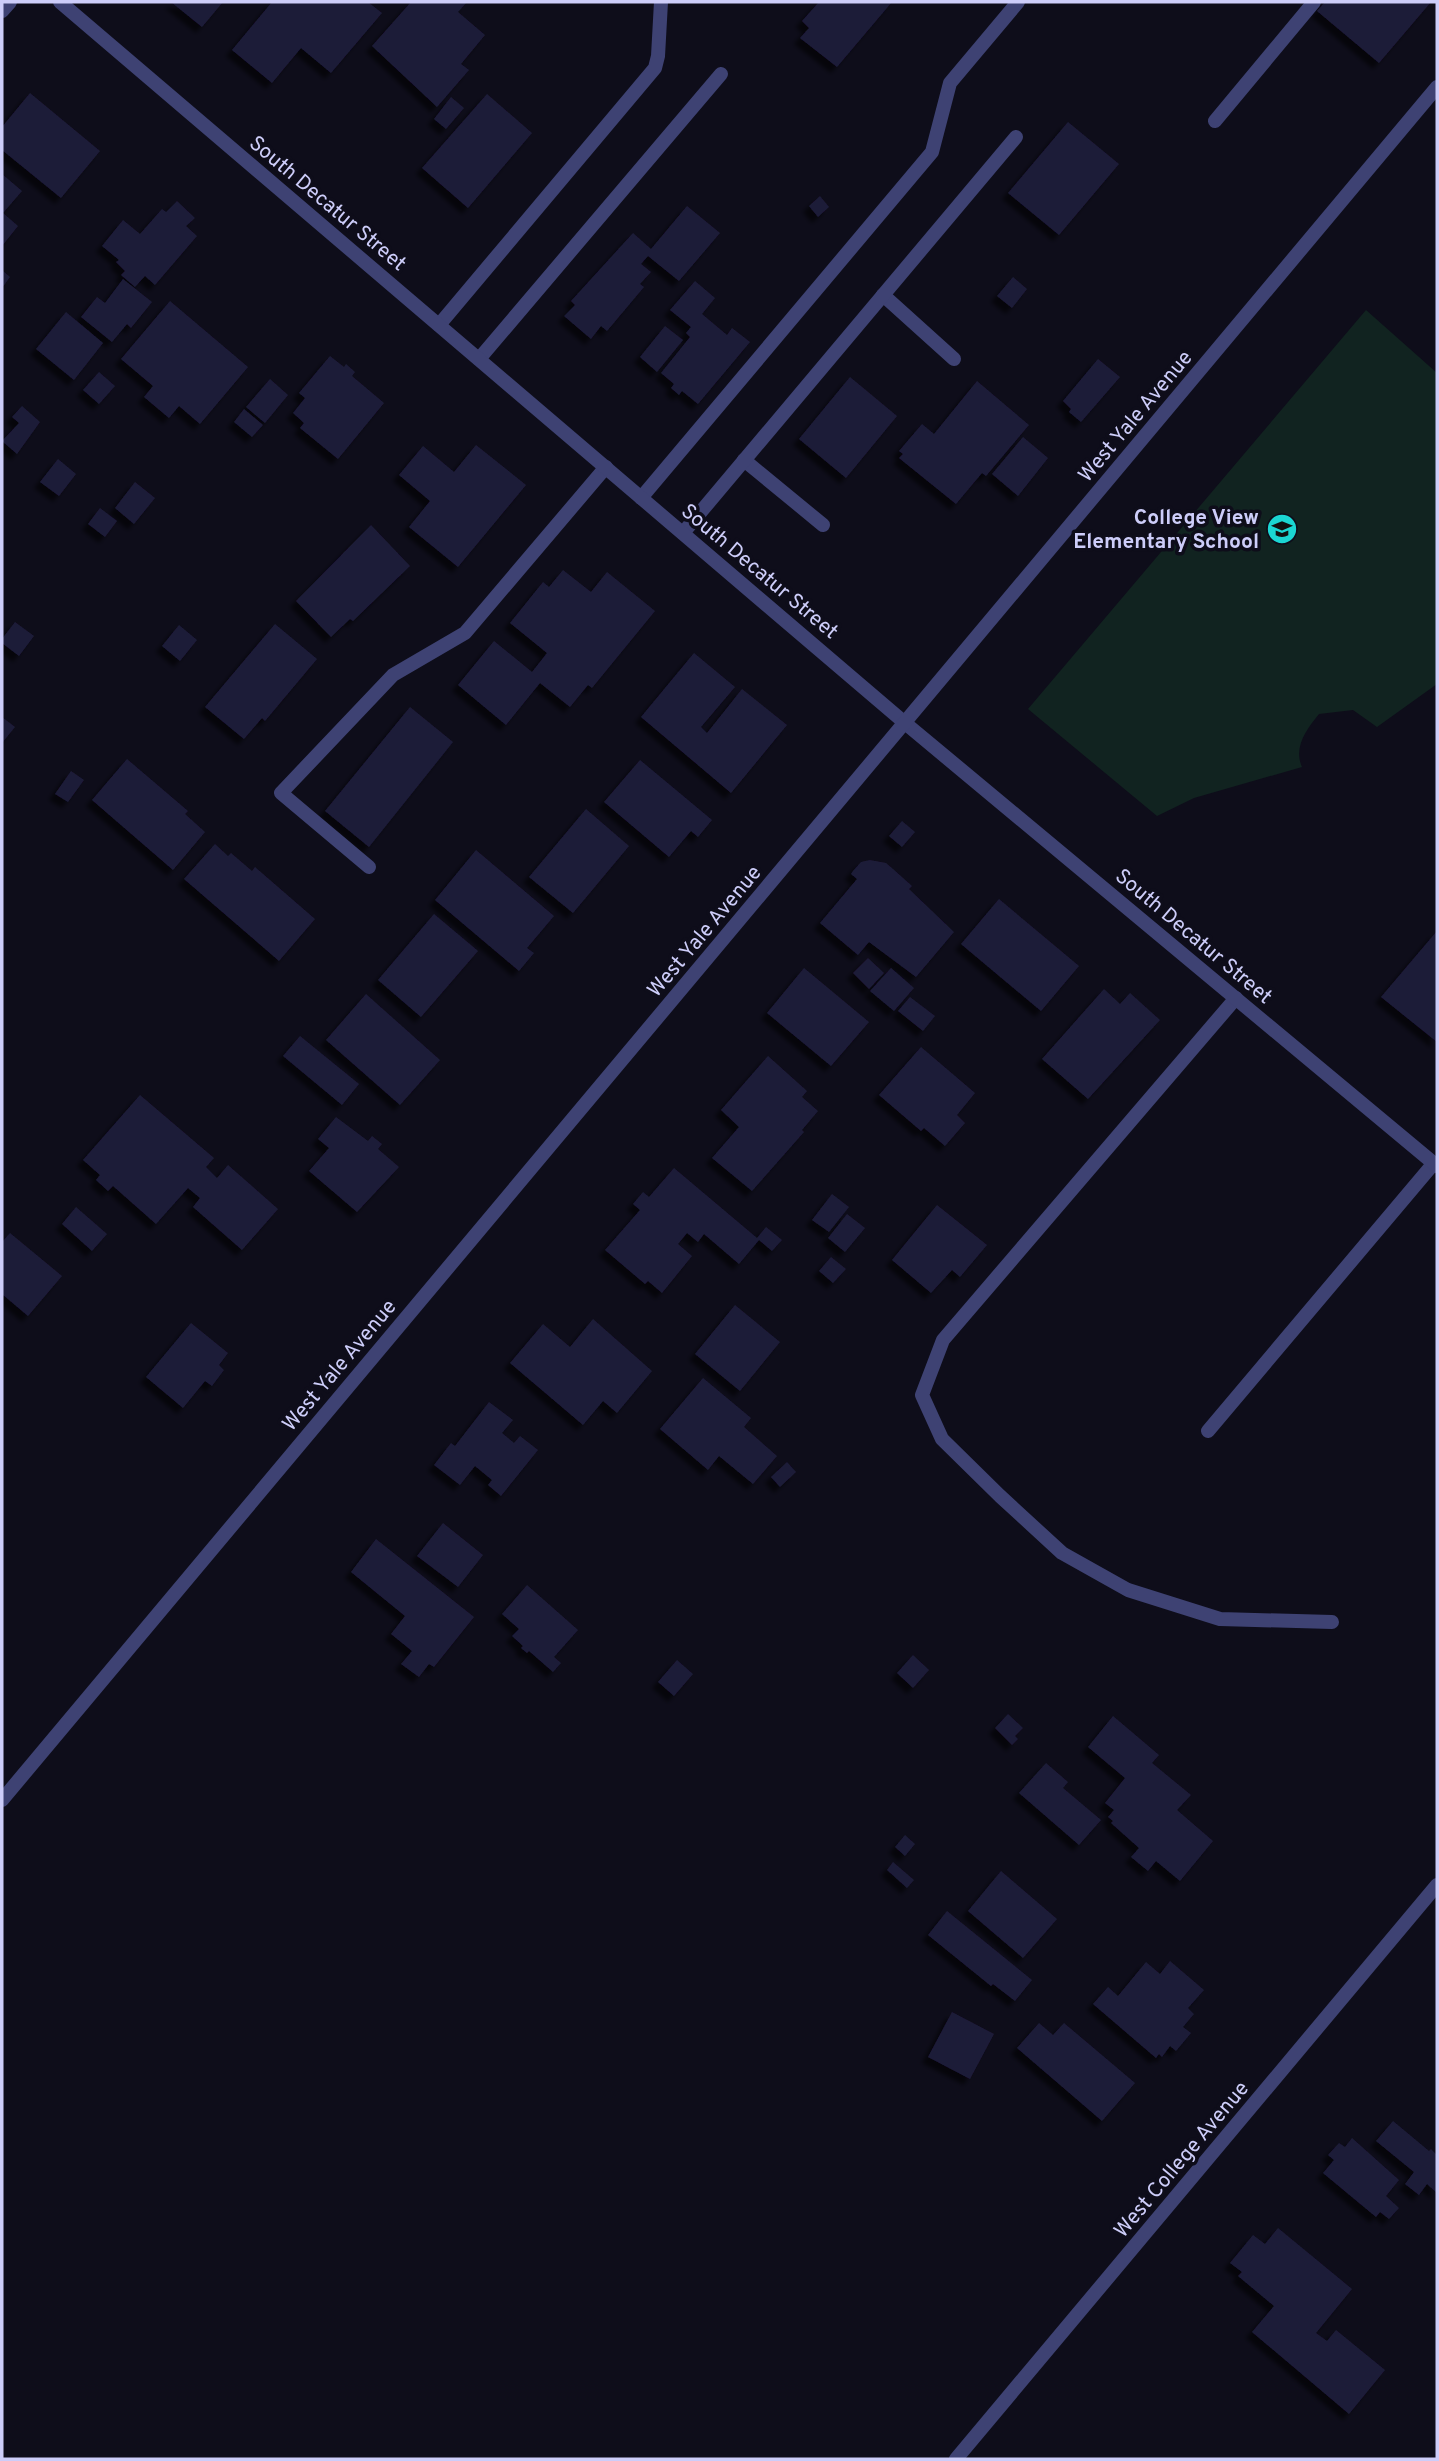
<svg xmlns="http://www.w3.org/2000/svg" width="1439" height="2461" font-family="Overpass,sans-serif">
<defs>
<filter id="shadow"><feDropShadow dx="-6" dy="6" stdDeviation="2" flood-color="#0009"/></filter>
</defs>
<rect width="100%" height="100%" fill="#0e0d1a"/>
<!-- green -->
<path fill="#112320" d="M1366 310 1437 373V684L1377 727 1353 710 1319 714C1307 729 1293 747 1302 767L1194 798 1157 816 1028 709Z"/>
<!-- building -->
<g fill="#1e1b39" filter="url(#shadow)">
<polygon points="171,2 223,2 202,27"/>
<polygon points="272,2 368,2 382,13 331,73 301,48 272,83 232,50"/>
<polygon points="411,2 467,2 458,12 485,35 461,64 469,70 437,107 372,46"/>
<polygon points="819,2 892,2 837,67 800,38 809,28 802,21"/>
<polygon points="1325,2 1431,2 1379,63 1317,11"/>
<polygon points="30,93 100,151 61,198 2,150 2,127"/>
<polygon points="487,94 532,133 468,208 422,168"/>
<polygon points="451,97 464,108 446,129 434,119"/>
<polygon points="1068,122 1119,164 1059,235 1008,193"/>
<polygon points="2,174 22,191 3,213 18,226 2,246"/>
<polygon points="820,196 829,207 818,217 809,206"/>
<polygon points="177,201 195,218 186,226 197,236 155,285 145,276 135,287 121,275 125,271 116,262 119,260 102,246 123,220 140,234 162,209 166,212"/>
<polygon points="687,206 720,233 679,281 648,256 641,264 651,272 640,284 644,287 607,331 601,326 591,339 564,316 575,305 571,301 633,233 651,249"/>
<polygon points="2,270 10,277 2,288"/>
<polygon points="1013,277 1027,289 1012,308 997,296"/>
<polygon points="123,279 152,302 131,328 127,324 112,342 81,317 97,297 105,303"/>
<polygon points="695,281 715,298 702,314 727,335 732,328 750,342 698,404 682,391 679,395 671,388 674,384 661,373 690,337 686,333 691,327 670,310"/>
<polygon points="170,301 248,367 200,424 179,406 169,418 144,397 153,386 121,359"/>
<polygon points="66,312 103,343 74,380 36,349"/>
<polygon points="665,326 683,340 657,372 640,357"/>
<polygon points="330,356 344,367 346,364 355,372 352,376 384,403 338,459 300,428 304,423 293,413 305,398 299,393"/>
<polygon points="1098,359 1120,377 1081,422 1069,412 1071,409 1063,401"/>
<polygon points="99,372 115,386 99,404 83,390"/>
<polygon points="850,377 897,416 846,478 799,439"/>
<polygon points="270,379 288,395 265,423 246,407"/>
<polygon points="977,381 1029,425 986,476 982,473 956,504 899,458 903,454 899,451 922,424 934,434"/>
<polygon points="22,406 40,422 17,454 2,441 19,423 12,417"/>
<polygon points="244,409 263,425 252,437 234,422"/>
<polygon points="1023,437 1048,458 1018,496 992,474"/>
<polygon points="476,445 526,485 458,567 409,527 430,501 399,475 423,446 454,472"/>
<polygon points="58,459 76,474 59,496 40,482"/>
<polygon points="135,482 155,498 134,524 115,508"/>
<polygon points="100,508 117,521 105,537 88,524"/>
<polygon points="371,525 410,566 353,621 350,619 331,637 296,601"/>
<polygon points="563,570 591,592 607,572 655,611 592,688 588,685 570,707 540,683 506,725 458,685 494,641 532,672 547,653 510,623 543,582 549,587"/>
<polygon points="15,622 34,636 19,656 2,643 2,639"/>
<polygon points="275,624 317,659 265,721 262,718 244,739 205,707"/>
<polygon points="179,625 197,640 180,661 162,646"/>
<polygon points="694,653 735,687 701,727 707,733 742,689 787,725 731,793 641,717"/>
<polygon points="410,707 453,742 369,847 325,811"/>
<polygon points="2,717 15,727 2,743"/>
<polygon points="127,759 188,811 185,814 205,832 173,870 92,800"/>
<polygon points="640,760 712,820 698,837 691,831 669,857 604,802"/>
<polygon points="71,771 84,780 68,802 55,794"/>
<polygon points="586,809 629,846 573,913 529,877"/>
<polygon points="902,821 915,832 902,847 889,836"/>
<polygon points="215,844 228,856 231,853 252,871 255,867 315,919 279,961 184,879"/>
<polygon points="476,850 554,916 527,948 534,953 519,971 435,900"/>
<polygon points="870,860 886,863 893,869 912,886 909,889 954,932 916,977 869,942 858,955 820,923 857,879 851,874 853,871 861,862"/>
<polygon points="999,899 1079,966 1041,1011 961,944"/>
<polygon points="434,914 478,951 421,1017 378,980"/>
<polygon points="1437,931 1437,1042 1381,997"/>
<polygon points="868,958 884,973 869,989 853,973"/>
<polygon points="804,968 869,1022 831,1066 767,1013"/>
<polygon points="891,968 914,988 894,1011 870,991"/>
<polygon points="1104,989 1120,1004 1130,993 1160,1020 1088,1099 1042,1059"/>
<polygon points="366,994 440,1060 400,1105 326,1040"/>
<polygon points="910,997 935,1016 923,1031 898,1011"/>
<polygon points="300,1036 359,1084 342,1105 283,1056"/>
<polygon points="921,1047 975,1093 957,1115 965,1123 945,1146 924,1128 921,1131 879,1095"/>
<polygon points="768,1056 807,1091 802,1097 818,1111 802,1130 804,1132 752,1191 712,1158 739,1127 721,1110"/>
<polygon points="140,1095 214,1158 206,1167 217,1178 228,1165 278,1209 242,1250 193,1207 200,1198 188,1188 156,1224 113,1186 108,1191 96,1180 100,1175 83,1160"/>
<polygon points="336,1117 368,1141 372,1136 382,1144 378,1149 399,1167 357,1212 309,1171 329,1148 318,1139"/>
<polygon points="674,1168 757,1238 766,1227 782,1240 772,1251 759,1240 739,1264 704,1234 698,1242 687,1233 678,1244 692,1256 662,1293 648,1281 645,1284 605,1250 640,1210 633,1204 643,1192 649,1197"/>
<polygon points="832,1194 849,1207 829,1232 812,1220"/>
<polygon points="937,1205 987,1245 960,1277 952,1270 931,1293 892,1260"/>
<polygon points="76,1207 107,1234 92,1251 62,1224"/>
<polygon points="847,1214 865,1228 845,1252 828,1238"/>
<polygon points="10,1233 62,1276 28,1316 2,1294 2,1242"/>
<polygon points="831,1257 846,1269 833,1283 819,1271"/>
<polygon points="735,1305 780,1342 740,1391 695,1354"/>
<polygon points="593,1319 652,1371 617,1413 603,1401 583,1425 510,1363 543,1324 570,1347"/>
<polygon points="191,1323 228,1353 219,1365 224,1370 212,1386 205,1381 183,1408 146,1377"/>
<polygon points="703,1378 751,1418 744,1427 777,1456 753,1484 719,1456 708,1470 660,1429"/>
<polygon points="489,1402 513,1420 502,1433 514,1443 520,1436 538,1450 501,1496 488,1485 492,1480 475,1466 460,1485 434,1465 451,1443 455,1446"/>
<polygon points="787,1462 796,1472 780,1487 771,1477"/>
<polygon points="443,1523 483,1555 458,1587 417,1556"/>
<polygon points="376,1539 474,1617 434,1667 429,1664 419,1677 401,1664 412,1651 391,1634 405,1616 351,1572"/>
<polygon points="527,1585 578,1630 554,1657 561,1663 553,1672 529,1651 527,1653 521,1648 523,1646 512,1636 519,1629 502,1614"/>
<polygon points="913,1655 929,1670 913,1688 897,1673"/>
<polygon points="677,1660 693,1674 674,1696 658,1682"/>
<polygon points="1008,1714 1023,1728 1015,1736 1018,1739 1012,1745 995,1728"/>
<polygon points="1113,1716 1159,1755 1152,1763 1191,1795 1177,1810 1213,1841 1180,1881 1156,1861 1148,1871 1131,1857 1139,1848 1111,1823 1113,1821 1108,1817 1114,1810 1105,1803 1125,1778 1088,1747"/>
<polygon points="1046,1763 1068,1782 1063,1788 1101,1820 1079,1845 1019,1793"/>
<polygon points="905,1835 915,1844 905,1856 895,1847"/>
<polygon points="893,1862 914,1880 907,1888 887,1870"/>
<polygon points="1001,1871 1057,1919 1023,1958 968,1911"/>
<polygon points="947,1911 1032,1980 1015,2001 993,1984 991,1986 928,1935"/>
<polygon points="1170,1961 1204,1990 1188,2008 1194,2014 1183,2027 1191,2033 1176,2051 1170,2046 1162,2057 1159,2054 1156,2058 1093,2004 1108,1987 1118,1996 1146,1962 1160,1974"/>
<polygon points="952,2012 994,2034 970,2079 928,2057"/>
<polygon points="1039,2023 1053,2035 1064,2023 1135,2083 1102,2121 1017,2048"/>
<polygon points="1393,2121 1429,2151 1431,2149 1437,2155 1437,2193 1427,2184 1419,2195 1405,2184 1414,2172 1376,2141"/>
<polygon points="1352,2138 1399,2180 1386,2196 1399,2208 1389,2219 1380,2212 1376,2217 1323,2173 1334,2160 1328,2155 1339,2143 1345,2147"/>
<polygon points="1278,2228 1352,2289 1316,2333 1327,2341 1336,2330 1385,2370 1349,2414 1252,2332 1274,2306 1238,2276 1242,2272 1230,2263 1253,2235 1265,2244"/>
</g>
<g fill="none" stroke-linecap="round" stroke-linejoin="round">
<!-- service -->
<g stroke="#3e4273" stroke-width="14">
<polyline points="1215,121 1314,2"/>
<polyline points="883,295 954,359"/>
<polyline points="439,325 655,68 658,56 661,2"/>
<polyline points="479,359 721,74"/>
<polyline points="744,460 823,525"/>
<polyline points="641,498 932,152 950,83 1018,2"/>
<polyline points="683,533 1016,137"/>
<polyline points="369,867 281,793 393,675 465,633 606,467"/>
<polyline points="1236,998 943,1340 922,1395 942,1439 1000,1496 1062,1553 1128,1590 1220,1619 1332,1622"/>
<polyline points="1208,1431 1434,1163"/>
</g>
<!-- minor -->
<g stroke="#3e4273" stroke-width="14">
<polyline points="60,2 905,723 1437,1166"/>
<polyline points="2,11 10,2"/>
<polyline points="2,1800 1437,87"/>
<polyline points="956,2459 1437,1885"/>
</g>
</g>
<!-- icons -->
<defs>
<g id="school-disc" transform="scale(1.575)"><circle r="9.5" fill="#1bd6d2" stroke="#0e0d1a"/><path d="M0-5L7-2L0 1L-7-2ZM-4 1L0 2.5L4 1V4Q0 6-4 4Z" fill="#111"/></g>
</defs>
<g fill-rule="evenodd">
<use href="#school-disc" x="1282" y="529"/>
</g>
<g text-anchor="middle" stroke-width="7" stroke-linejoin="round" paint-order="stroke">
<!-- street labels -->
<g font-size="21" fill="#cdcdf9" stroke="#0e0d1a">
<text transform="translate(328 203) rotate(40)" y="7">South Decatur Street</text>
<text transform="translate(1135 416) rotate(-50)" y="7">West Yale Avenue</text>
<text transform="translate(760 571) rotate(40)" y="7">South Decatur Street</text>
<text transform="translate(704 931) rotate(-50)" y="7">West Yale Avenue</text>
<text transform="translate(1194 936) rotate(40)" y="7">South Decatur Street</text>
<text transform="translate(339 1365) rotate(-50)" y="7">West Yale Avenue</text>
<text transform="translate(1181 2159) rotate(-50)" y="7">West College Avenue</text>
</g>
<!-- poi labels -->
<g font-size="21" font-weight="bold" fill="#cdcdf9" stroke="#0e0d1a" text-anchor="end">
<text x="1259" y="524">College View<tspan x="1259" dy="24">Elementary School</tspan></text>
</g>
</g>
<!-- border -->
<rect width="1439" height="2461" fill="none" stroke="#cdcdf9" stroke-width="7"/>
</svg>
